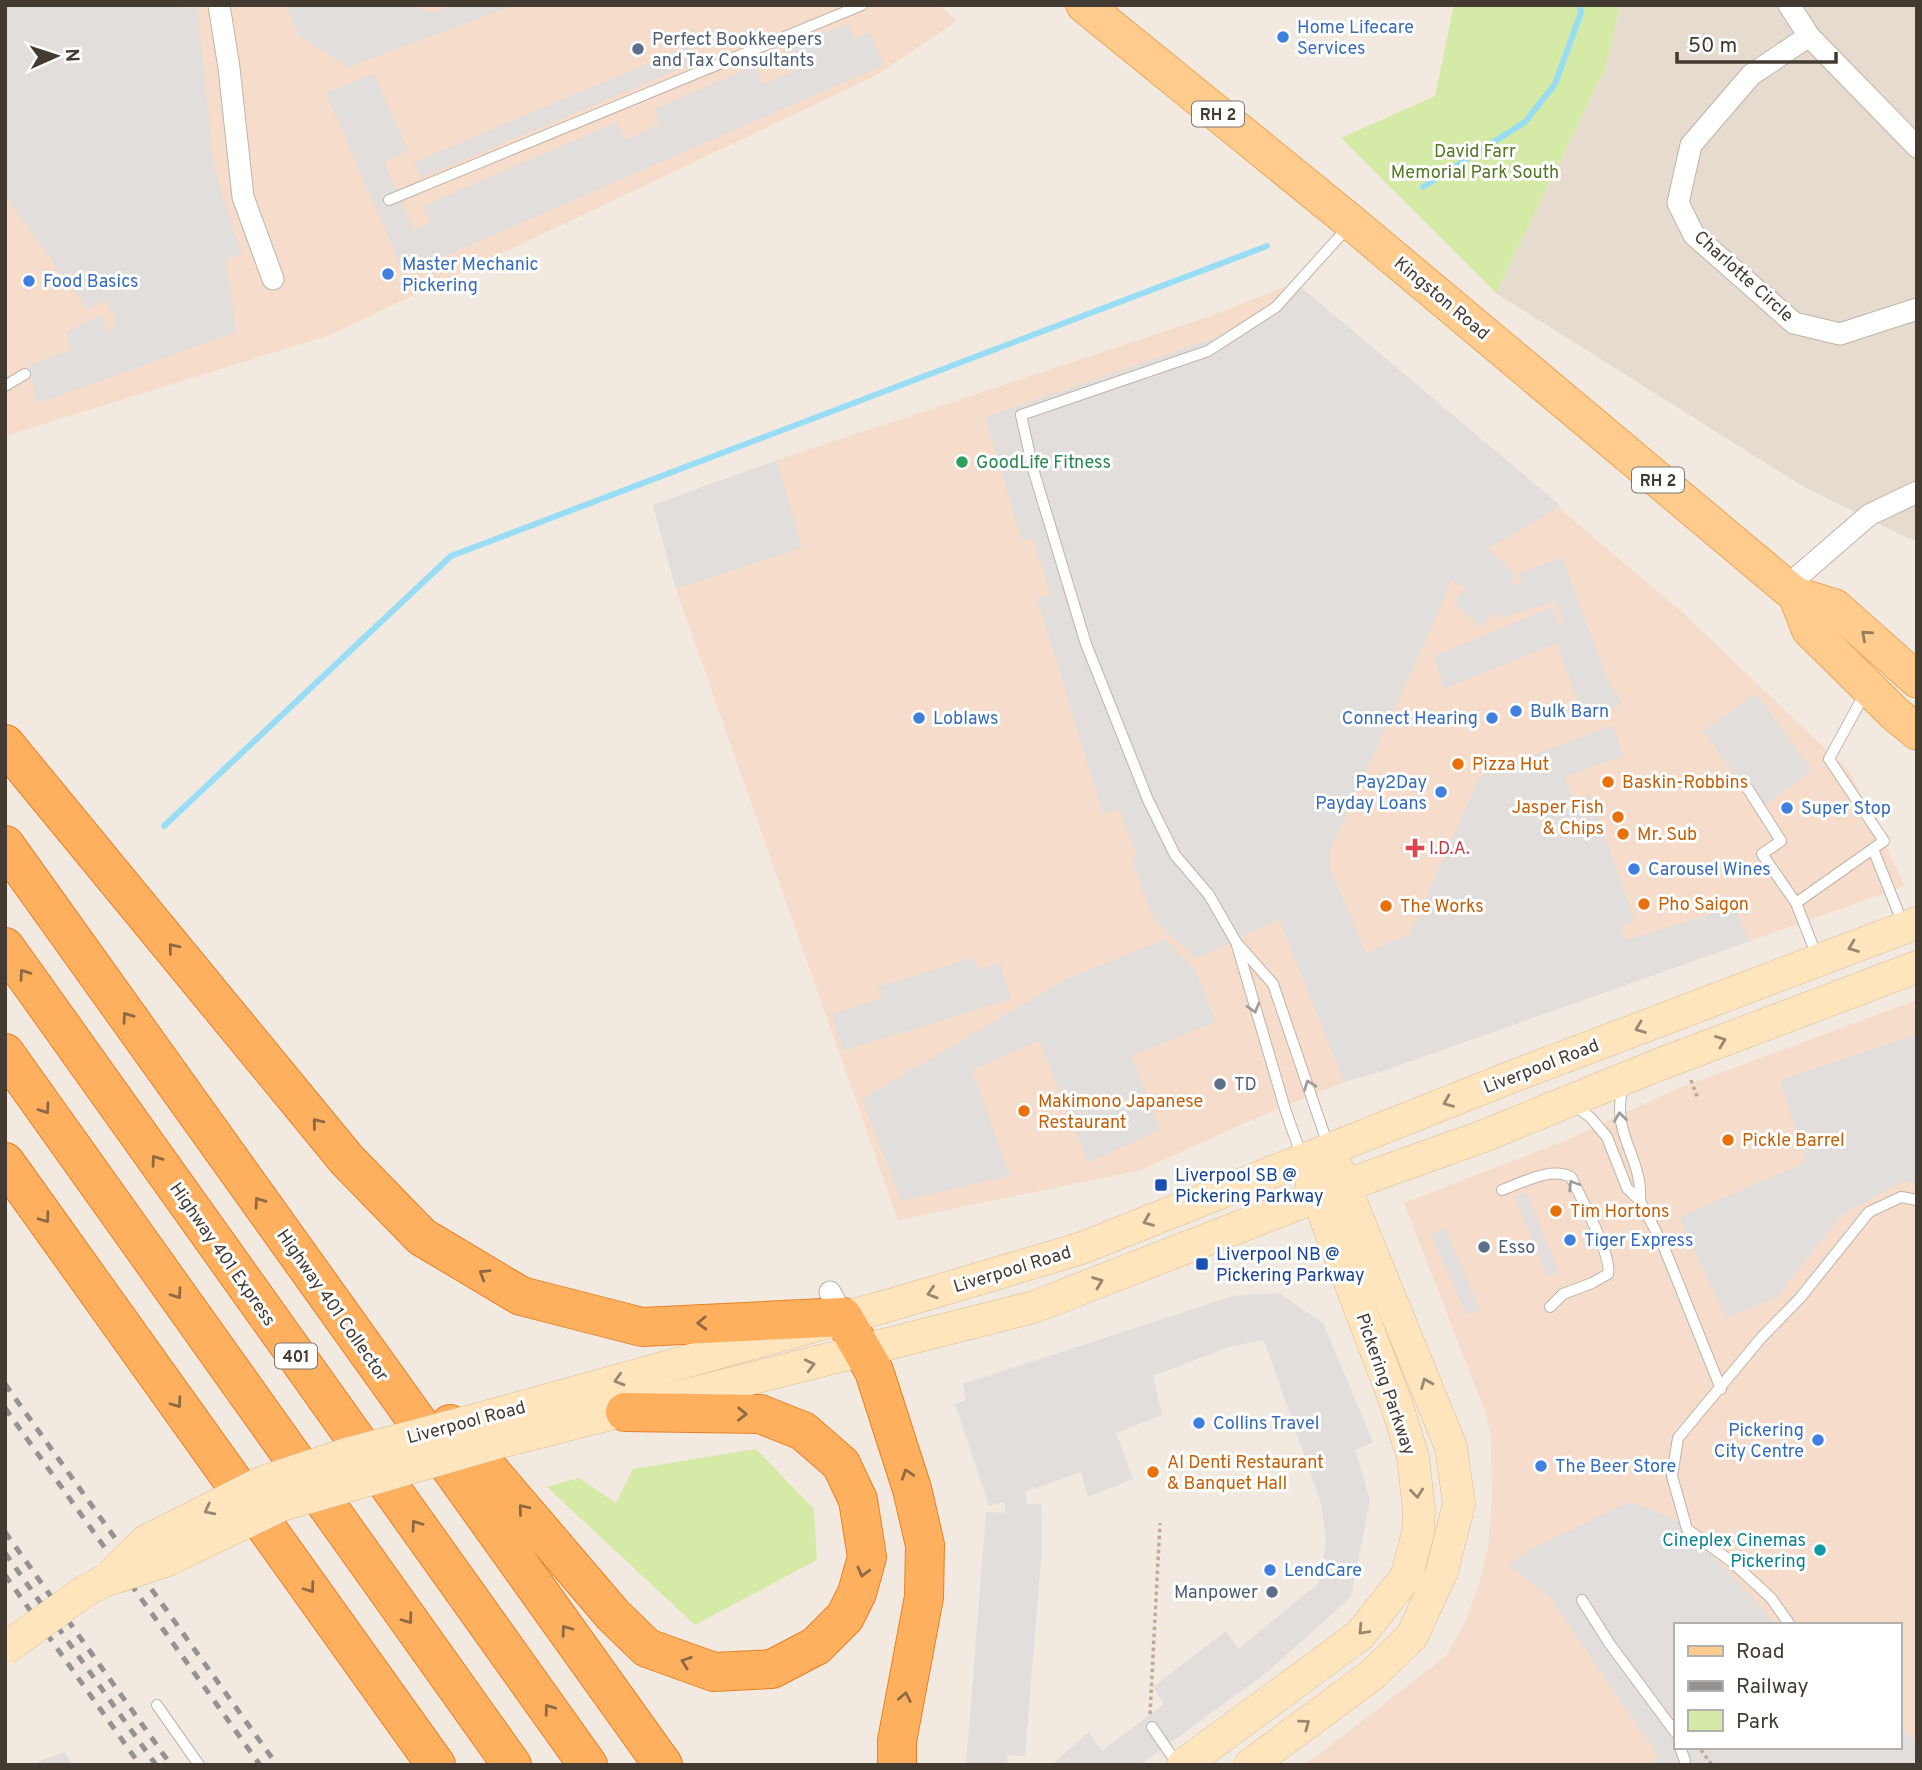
<svg xmlns="http://www.w3.org/2000/svg" width="1922" height="1770" font-family="Overpass,sans-serif">
<rect width="100%" height="100%" fill="#f2eae1"/>
<!-- residential -->
<polygon fill="#e6dbcf" points="1620,5 1917,5 1917,539 1914,541 1804,487 1496,293 1606,67"/>
<!-- commercial -->
<g fill="#f6dcca" fill-rule="evenodd">
<polygon points="5,5 939,5 957,21 875,76 330,335 5,436"/>
<polygon points="1294,283 1683,613 1850,772 1905,886 1380,1072 1344,1082 1256,1118 1141,1170 898,1220 676,589 653,505 777,460 1208,317"/>
<path d="M1917 1000V1765H1305L1446 1656 1464 1624 1479 1585 1488 1548 1492 1499 1491 1435 1486 1414 1404 1203 1567 1140 1674 1090ZM1675 1625H1899V1747H1675Z"/>
</g>
<!-- green -->
<g fill="#d6eaa7">
<polygon points="1454,5 1620,5 1606,67 1496,293 1341,138 1435,96"/>
<polygon points="756,1449 814,1509 817,1560 695,1625 547,1487 579,1478 616,1503 633,1469"/>
</g>
<!-- parking -->
<g fill="#e2dedb">
<polygon points="5,5 182,5 183,9 197,6 214,168 242,255 226,259 236,332 37,404 28,366 71,349 66,332 102,314 108,334 115,326 115,316 103,300 88,310 5,196"/>
<polygon points="285,5 409,5 432,13 453,5 516,5 348,67 299,36"/>
<polygon points="848,23 854,38 870,32 884,65 404,274 326,93 374,73 408,151 384,162 414,230 430,223 423,206 617,122 625,140 660,124 654,109 754,66 763,84 796,70 787,49"/>
<polygon points="689,46 696,62 421,178 414,162"/>
<polygon points="1302,288 1561,506 1488,549 1516,575 1511,583 1521,585 1520,573 1562,557 1607,679 1623,704 1584,719 1557,643 1444,689 1434,656 1552,607 1558,623 1564,622 1556,601 1503,618 1496,612 1481,628 1454,602 1466,588 1451,580 1442,604 1330,850 1330,868 1366,953 1410,934 1480,776 1613,725 1623,756 1565,777 1574,800 1590,794 1635,920 1620,928 1626,940 1734,907 1750,941 1380,1072 1344,1082 1279,919 1197,959 1155,921 1132,861 1137,856 1119,809 1103,814 1037,598 1051,595 1033,538 1022,541 985,417 1217,337"/>
<polygon points="777,460 802,548 676,589 653,505"/>
<polygon points="1756,693 1812,770 1760,809 1703,731"/>
<polygon points="1165,939 1196,971 1216,1022 1131,1056 1160,1130 1088,1163 1039,1041 972,1070 1010,1176 901,1201 862,1099 1066,979"/>
<polygon points="974,957 978,970 1000,963 1011,999 843,1051 832,1014 881,998 878,987"/>
<polygon points="1917,1034 1917,1184 1903,1181 1841,1215 1777,1297 1726,1318 1679,1217 1806,1162 1780,1080"/>
<polygon points="1526,1192 1559,1272 1547,1277 1514,1197"/>
<polygon points="1445,1228 1480,1309 1466,1315 1431,1234"/>
<polygon points="1279,1293 1323,1323 1373,1442 1355,1450 1370,1500 1351,1597 1266,1673 1140,1765 1051,1765 1089,1732 1102,1751 1164,1704 1153,1687 1226,1631 1238,1649 1319,1583 1326,1540 1321,1503 1264,1340 1232,1346 1153,1376 1162,1415 1116,1433 1133,1479 1088,1497 1081,1472 1025,1492 1027,1504 1041,1504 1042,1548 1025,1756 1007,1755 1007,1765 966,1765 986,1512 1004,1513 1006,1507 1003,1502 989,1506 955,1404 966,1400 963,1384 1233,1296"/>
<polygon points="1631,1501 1682,1523 1778,1625 1675,1625 1675,1747 1899,1747 1899,1728 1917,1741 1917,1765 1649,1765 1659,1757 1550,1597 1508,1565 1527,1551"/>
<polygon points="64,1752 73,1765 30,1765"/>
</g>
<g fill="none" stroke-linecap="round" stroke-linejoin="round">
<!-- stream -->
<g stroke="#98ddf4" stroke-width="6">
<polyline points="1423,187 1525,122 1555,84 1581,13 1579,5"/>
<polyline points="164,826 451,556 1267,246"/>
</g>
<!-- lane casing -->
<g stroke="#c0b3a7" stroke-width="12">
<g id="lane">
<polyline points="389,200 862,5"/>
<polyline points="5,386 25,374"/>
<polyline points="1748,789 1781,841 1762,854 1796,903 1884,841 1829,759 1865,693"/>
<polyline points="1873,849 1903,924"/>
<polyline points="1796,903 1818,959"/>
<polyline points="1237,945 1286,1112 1302,1157"/>
<path d="M1623 1086C1610 1135 1643 1156 1640 1201"/>
<polyline points="1572,1104 1590,1117 1607,1137 1627,1188 1640,1201 1663,1245 1721,1389"/>
<polyline points="1329,1148 1273,984 1236,942 1209,895 1175,855 1148,800 1086,644 1033,469 1021,415 1208,351 1276,307 1349,226"/>
<path d="M1502 1190C1522 1183 1551 1166 1571 1177 1580 1196 1613 1257 1608 1274L1592 1283 1563 1294 1550 1307"/>
<polyline points="1582,1600 1609,1643 1675,1732"/>
<polyline points="1790,1625 1771,1598 1732,1562 1687,1529 1672,1476 1678,1438 1761,1338 1800,1298 1869,1212 1901,1197 1917,1200"/>
<polyline points="157,1705 199,1765"/>
<polyline points="1152,1727 1178,1765"/>
<polyline points="1680,1747 1685,1761"/>
</g>
</g>
<!-- street casing -->
<g stroke="#c0b3a7" stroke-width="23">
<g id="street">
<polyline points="219,5 229,68 243,197 273,279"/>
<polyline points="1789,5 1809,36 1917,147"/>
<polyline points="1809,36 1751,75 1691,145 1678,203 1694,235 1794,323 1840,334 1917,309"/>
<polyline points="1786,587 1869,515 1917,492"/>
<polyline points="830,1292 843,1317"/>
</g>
</g>
<!-- secondary casing -->
<g stroke="#d8ba90" stroke-width="33">
<g id="secondary">
<polyline points="482,1418 894,1304 1082,1248 1511,1077 1917,923"/>
<polyline points="496,1443 1034,1307 1344,1186 1481,1137 1658,1065 1917,967"/>
<polyline points="1183,1765 1360,1635 1406,1577 1418,1533 1419,1510 1413,1457 1396,1403 1311,1180"/>
<polyline points="1250,1765 1372,1675 1412,1636 1442,1571 1459,1504 1451,1447 1337,1168"/>
</g>
</g>
<!-- primary casing -->
<g stroke="#eaa657" stroke-width="37">
<g id="primary">
<polyline points="1084,5 1352,223 1786,587 1796,595 1835,607 1917,680"/>
<polyline points="1796,595 1809,629 1894,713 1917,732"/>
</g>
</g>
<!-- highway casing -->
<g stroke="#e68127" stroke-width="40">
<g id="highway">
<polyline points="5,744 347,1160 422,1237 521,1296 642,1327 843,1317 874,1371 912,1489 925,1545 924,1597 897,1741 897,1765"/>
<polyline points="5,845 663,1765"/>
<polyline points="5,947 588,1765"/>
<polyline points="5,1053 512,1765"/>
<polyline points="5,1162 436,1765"/>
<polyline points="450,1424 613,1615 647,1648 714,1672 772,1669 816,1646 845,1617 857,1593 867,1557 858,1500 841,1464 803,1431 760,1414 625,1412"/>
</g>
</g>
<!-- path -->
<g stroke="#c0aa94" stroke-width="3.5" stroke-dasharray="3.5 3.5" stroke-linecap="butt">
<polyline points="1691,1080 1698,1099"/>
<polyline points="1150,1714 1160,1523"/>
<polyline points="1701,1750 1712,1765"/>
</g>
<!-- lane -->
<use href="#lane" stroke="#fff" stroke-width="10"/>
<!-- street -->
<use href="#street" stroke="#fff" stroke-width="21"/>
<!-- secondary -->
<use href="#secondary" stroke="#ffe5be" stroke-width="32"/>
<!-- primary -->
<use href="#primary" stroke="#ffcc8d" stroke-width="35"/>
<!-- highway -->
<use href="#highway" stroke="#ffb05f" stroke-width="38"/>
<!-- rail -->
<g stroke="#939393" stroke-width="5" stroke-dasharray="9 9" stroke-linecap="butt">
<polyline points="5,1384 277,1765"/>
<polyline points="5,1408 260,1765"/>
<polyline points="5,1532 171,1765"/>
<polyline points="5,1553 156,1765"/>
<polyline points="5,1575 140,1765"/>
</g>
<!-- secondary-bridge casing -->
<g stroke="#d8ba90" stroke-width="33" stroke-linecap="butt">
<g id="secondary-bridge">
<polyline points="111,1575 146,1541 263,1482 347,1454 482,1418"/>
<polyline points="5,1649 85,1591 104,1581 168,1560 279,1506 496,1443"/>
</g>
</g>
<!-- secondary-bridge -->
<use href="#secondary-bridge" stroke="#ffe5be" stroke-width="32"/>
</g>
<!-- one-way arrows -->
<defs><path id="oneway-chevron" d="M-2-3.5L2.5 0L-2 3.5" fill="none" stroke-width="1.6" stroke-linecap="round" stroke-linejoin="round" transform="scale(1.75)"/></defs>
<use stroke="#987c5b" href="#oneway-chevron" transform="translate(1866 635) rotate(-138)"/>
<g stroke="#988771">
<use href="#oneway-chevron" transform="translate(1853 947) rotate(159)"/>
<use href="#oneway-chevron" transform="translate(1640 1028) rotate(159)"/>
<use href="#oneway-chevron" transform="translate(1721 1041) rotate(-21)"/>
<use href="#oneway-chevron" transform="translate(1448 1102) rotate(158)"/>
<use href="#oneway-chevron" transform="translate(1148 1221) rotate(158)"/>
<use href="#oneway-chevron" transform="translate(1098 1282) rotate(-21)"/>
<use href="#oneway-chevron" transform="translate(932 1293) rotate(163)"/>
<use href="#oneway-chevron" transform="translate(810 1365) rotate(-14)"/>
<use href="#oneway-chevron" transform="translate(619 1380) rotate(164)"/>
<use href="#oneway-chevron" transform="translate(1426 1383) rotate(-112)"/>
<use href="#oneway-chevron" transform="translate(1417 1493) rotate(84)"/>
<use href="#oneway-chevron" transform="translate(209 1510) rotate(153)"/>
<use href="#oneway-chevron" transform="translate(1363 1630) rotate(133)"/>
<use href="#oneway-chevron" transform="translate(1305 1724) rotate(-36)"/>
</g>
<g stroke="#8e6944">
<use href="#oneway-chevron" transform="translate(173 948) rotate(-129)"/>
<use href="#oneway-chevron" transform="translate(24 974) rotate(-125)"/>
<use href="#oneway-chevron" transform="translate(127 1017) rotate(-125)"/>
<use href="#oneway-chevron" transform="translate(45 1109) rotate(55)"/>
<use href="#oneway-chevron" transform="translate(317 1123) rotate(-129)"/>
<use href="#oneway-chevron" transform="translate(156 1160) rotate(-125)"/>
<use href="#oneway-chevron" transform="translate(259 1202) rotate(-125)"/>
<use href="#oneway-chevron" transform="translate(45 1218) rotate(54)"/>
<use href="#oneway-chevron" transform="translate(484 1274) rotate(-149)"/>
<use href="#oneway-chevron" transform="translate(177 1294) rotate(55)"/>
<use href="#oneway-chevron" transform="translate(702 1323) rotate(178)"/>
<use href="#oneway-chevron" transform="translate(177 1403) rotate(54)"/>
<use href="#oneway-chevron" transform="translate(742 1414) rotate(1)"/>
<use href="#oneway-chevron" transform="translate(907 1474) rotate(-108)"/>
<use href="#oneway-chevron" transform="translate(523 1509) rotate(-130)"/>
<use href="#oneway-chevron" transform="translate(416 1525) rotate(-125)"/>
<use href="#oneway-chevron" transform="translate(863 1572) rotate(105)"/>
<use href="#oneway-chevron" transform="translate(310 1588) rotate(54)"/>
<use href="#oneway-chevron" transform="translate(408 1619) rotate(54)"/>
<use href="#oneway-chevron" transform="translate(566 1630) rotate(-126)"/>
<use href="#oneway-chevron" transform="translate(686 1662) rotate(-160)"/>
<use href="#oneway-chevron" transform="translate(905 1697) rotate(-79)"/>
<use href="#oneway-chevron" transform="translate(549 1709) rotate(-126)"/>
</g>
<g stroke="#a19c98">
<use href="#oneway-chevron" transform="translate(1254 1008) rotate(74)"/>
<use href="#oneway-chevron" transform="translate(1309 1085) rotate(-110)"/>
<use href="#oneway-chevron" transform="translate(1620 1117) rotate(-97)"/>
<use href="#oneway-chevron" transform="translate(1573 1185) rotate(-122)"/>
</g>
<!-- markers -->
<g fill="#3f7fe0" stroke="#fff" stroke-width="2.5">
<circle cx="1283" cy="37" r="7"/>
<circle cx="388" cy="274" r="7"/>
<circle cx="29" cy="281" r="7"/>
<circle cx="1516" cy="711" r="7"/>
<circle cx="919" cy="718" r="7"/>
<circle cx="1492" cy="718" r="7"/>
<circle cx="1441" cy="792" r="7"/>
<circle cx="1787" cy="808" r="7"/>
<circle cx="1634" cy="869" r="7"/>
<circle cx="1570" cy="1240" r="7"/>
<circle cx="1199" cy="1423" r="7"/>
<circle cx="1818" cy="1440" r="7"/>
<circle cx="1541" cy="1466" r="7"/>
<circle cx="1270" cy="1570" r="7"/>
</g>
<g fill="#5c6f8a" stroke="#fff" stroke-width="2.5">
<circle cx="638" cy="49" r="7"/>
<circle cx="1220" cy="1084" r="7"/>
<circle cx="1484" cy="1247" r="7"/>
<circle cx="1272" cy="1592" r="7"/>
</g>
<circle fill="#2e9e5b" stroke="#fff" stroke-width="2.5" cx="962" cy="462" r="7"/>
<g fill="#e8710a" stroke="#fff" stroke-width="2.5">
<circle cx="1458" cy="764" r="7"/>
<circle cx="1608" cy="782" r="7"/>
<circle cx="1618" cy="817" r="7"/>
<circle cx="1623" cy="834" r="7"/>
<circle cx="1644" cy="904" r="7"/>
<circle cx="1386" cy="906" r="7"/>
<circle cx="1024" cy="1111" r="7"/>
<circle cx="1728" cy="1140" r="7"/>
<circle cx="1556" cy="1211" r="7"/>
<circle cx="1153" cy="1472" r="7"/>
</g>
<path fill="#e0444e" stroke="#fff" stroke-width="2.5" d="M1411.5 837.5h7v7h7v7h-7v7h-7v-7h-7v-7h7z"/>
<g fill="#1a4fb4" stroke="#fff" stroke-width="2.5">
<rect x="1154" y="1178" width="14" height="14" rx="3.5"/>
<rect x="1195" y="1257" width="14" height="14" rx="3.5"/>
</g>
<circle fill="#0f9aa8" stroke="#fff" stroke-width="2.5" cx="1820" cy="1550" r="7"/>
<g text-anchor="middle" stroke-width="6" stroke-linejoin="round" paint-order="stroke">
<!-- shield labels -->
<g fill="#fff" stroke="#7b7570" stroke-width="2">
<rect x="1192" y="101.5" width="52" height="25" rx="5"/>
<rect x="1632" y="467.5" width="52" height="25" rx="5"/>
<rect x="275" y="1343.5" width="42" height="25" rx="5"/>
</g>
<g font-size="16" font-weight="bold" fill="#433a32">
<text x="1218" y="120">RH 2</text>
<text x="1658" y="486">RH 2</text>
<text x="296" y="1362">401</text>
</g>
<!-- shop labels -->
<g font-size="18" fill="#366cbe" stroke="#fff" text-anchor="start">
<text x="1297" y="33">Home Lifecare<tspan x="1297" dy="21">Services</tspan></text>
<text x="402" y="270">Master Mechanic<tspan x="402" dy="21">Pickering</tspan></text>
<text x="43" y="287">Food Basics</text>
<text x="1530" y="717">Bulk Barn</text>
<text x="933" y="724">Loblaws</text>
<text x="1478" y="724" text-anchor="end">Connect Hearing</text>
<text x="1427" y="788" text-anchor="end">Pay2Day<tspan x="1427" dy="21">Payday Loans</tspan></text>
<text x="1801" y="814">Super Stop</text>
<text x="1648" y="875">Carousel Wines</text>
<text x="1584" y="1246">Tiger Express</text>
<text x="1213" y="1429">Collins Travel</text>
<text x="1804" y="1436" text-anchor="end">Pickering<tspan x="1804" dy="21">City Centre</tspan></text>
<text x="1555" y="1472">The Beer Store</text>
<text x="1284" y="1576">LendCare</text>
</g>
<!-- service labels -->
<g font-size="18" fill="#4e5e75" stroke="#fff" text-anchor="start">
<text x="652" y="45">Perfect Bookkeepers<tspan x="652" dy="21">and Tax Consultants</tspan></text>
<text x="1234" y="1090">TD</text>
<text x="1498" y="1253">Esso</text>
<text x="1258" y="1598" text-anchor="end">Manpower</text>
</g>
<!-- park labels -->
<g font-size="18" fill="#517823" stroke="#fff">
<text x="1475" y="157">David Farr<tspan x="1475" dy="21">Memorial Park South</tspan></text>
</g>
<!-- street labels -->
<g font-size="18" fill="#433a32" stroke="#fff">
<text transform="translate(1744 276) rotate(42)" y="6">Charlotte Circle</text>
<text transform="translate(1442 298) rotate(40)" y="6">Kingston Road</text>
<text transform="translate(1541 1066) rotate(-21)" y="6">Liverpool Road</text>
<text transform="translate(223 1254) rotate(55)" y="6">Highway 401 Express</text>
<text transform="translate(1012 1269) rotate(-17)" y="6">Liverpool Road</text>
<text transform="translate(333 1305) rotate(55)" y="6">Highway 401 Collector</text>
<text transform="translate(1386 1384) rotate(71)" y="6">Pickering Parkway</text>
<text transform="translate(466 1422) rotate(-15)" y="6">Liverpool Road</text>
</g>
<!-- leisure labels -->
<g font-size="18" fill="#27864d" stroke="#fff" text-anchor="start">
<text x="976" y="468">GoodLife Fitness</text>
</g>
<!-- food labels -->
<g font-size="18" fill="#c56008" stroke="#fff" text-anchor="start">
<text x="1472" y="770">Pizza Hut</text>
<text x="1622" y="788">Baskin-Robbins</text>
<text x="1604" y="813" text-anchor="end">Jasper Fish<tspan x="1604" dy="21">&amp; Chips</tspan></text>
<text x="1637" y="840">Mr. Sub</text>
<text x="1658" y="910">Pho Saigon</text>
<text x="1400" y="912">The Works</text>
<text x="1038" y="1107">Makimono Japanese<tspan x="1038" dy="21">Restaurant</tspan></text>
<text x="1742" y="1146">Pickle Barrel</text>
<text x="1570" y="1217">Tim Hortons</text>
<text x="1167" y="1468">Al Denti Restaurant<tspan x="1167" dy="21">&amp; Banquet Hall</tspan></text>
</g>
<!-- health labels -->
<g font-size="18" fill="#be3a42" stroke="#fff" text-anchor="start">
<text x="1429" y="854">I.D.A.</text>
</g>
<!-- transit labels -->
<g font-size="18" fill="#164399" stroke="#fff" text-anchor="start">
<text x="1175" y="1181">Liverpool SB @<tspan x="1175" dy="21">Pickering Parkway</tspan></text>
<text x="1216" y="1260">Liverpool NB @<tspan x="1216" dy="21">Pickering Parkway</tspan></text>
</g>
<!-- culture labels -->
<g font-size="18" fill="#0d838f" stroke="#fff" text-anchor="end">
<text x="1806" y="1546">Cineplex Cinemas<tspan x="1806" dy="21">Pickering</tspan></text>
</g>
</g>
<!-- border -->
<rect width="1922" height="1770" fill="none" stroke="#433a32" stroke-width="14"/>
<!-- legend -->
<rect x="1674" y="1623" width="228" height="126" fill="#ffffff" stroke="#b4b0ad" stroke-width="2"/>
<rect x="1688" y="1646" width="35" height="10" fill="#ffcc8d" stroke="#b4b0ad" stroke-width="2"/>
<text x="1736" y="1658" font-size="21" fill="#433a32">Road</text>
<rect x="1688" y="1681" width="35" height="10" fill="#939393" stroke="#b4b0ad" stroke-width="2"/>
<text x="1736" y="1693" font-size="21" fill="#433a32">Railway</text>
<rect x="1688" y="1710" width="35" height="21" fill="#d6eaa7" stroke="#b4b0ad" stroke-width="2"/>
<text x="1736" y="1728" font-size="21" fill="#433a32">Park</text>
<!-- north arrow -->
<g transform="translate(56 56) rotate(87)" stroke="#ffffff" stroke-width="5" paint-order="stroke">
<path d="M0-5L12 26L0 18L-12 26Z" fill="#433a32"/>
<text y="-10" font-size="19" font-weight="bold" text-anchor="middle" fill="#433a32">N</text>
</g>
<!-- scale -->
<path d="M1677 52v10h159v-10" fill="none" stroke="#433a32" stroke-width="3.5"/>
<text x="1688" y="52" font-size="21" fill="#433a32" stroke="#ffffff" stroke-width="5" paint-order="stroke">50 m</text>
</svg>
